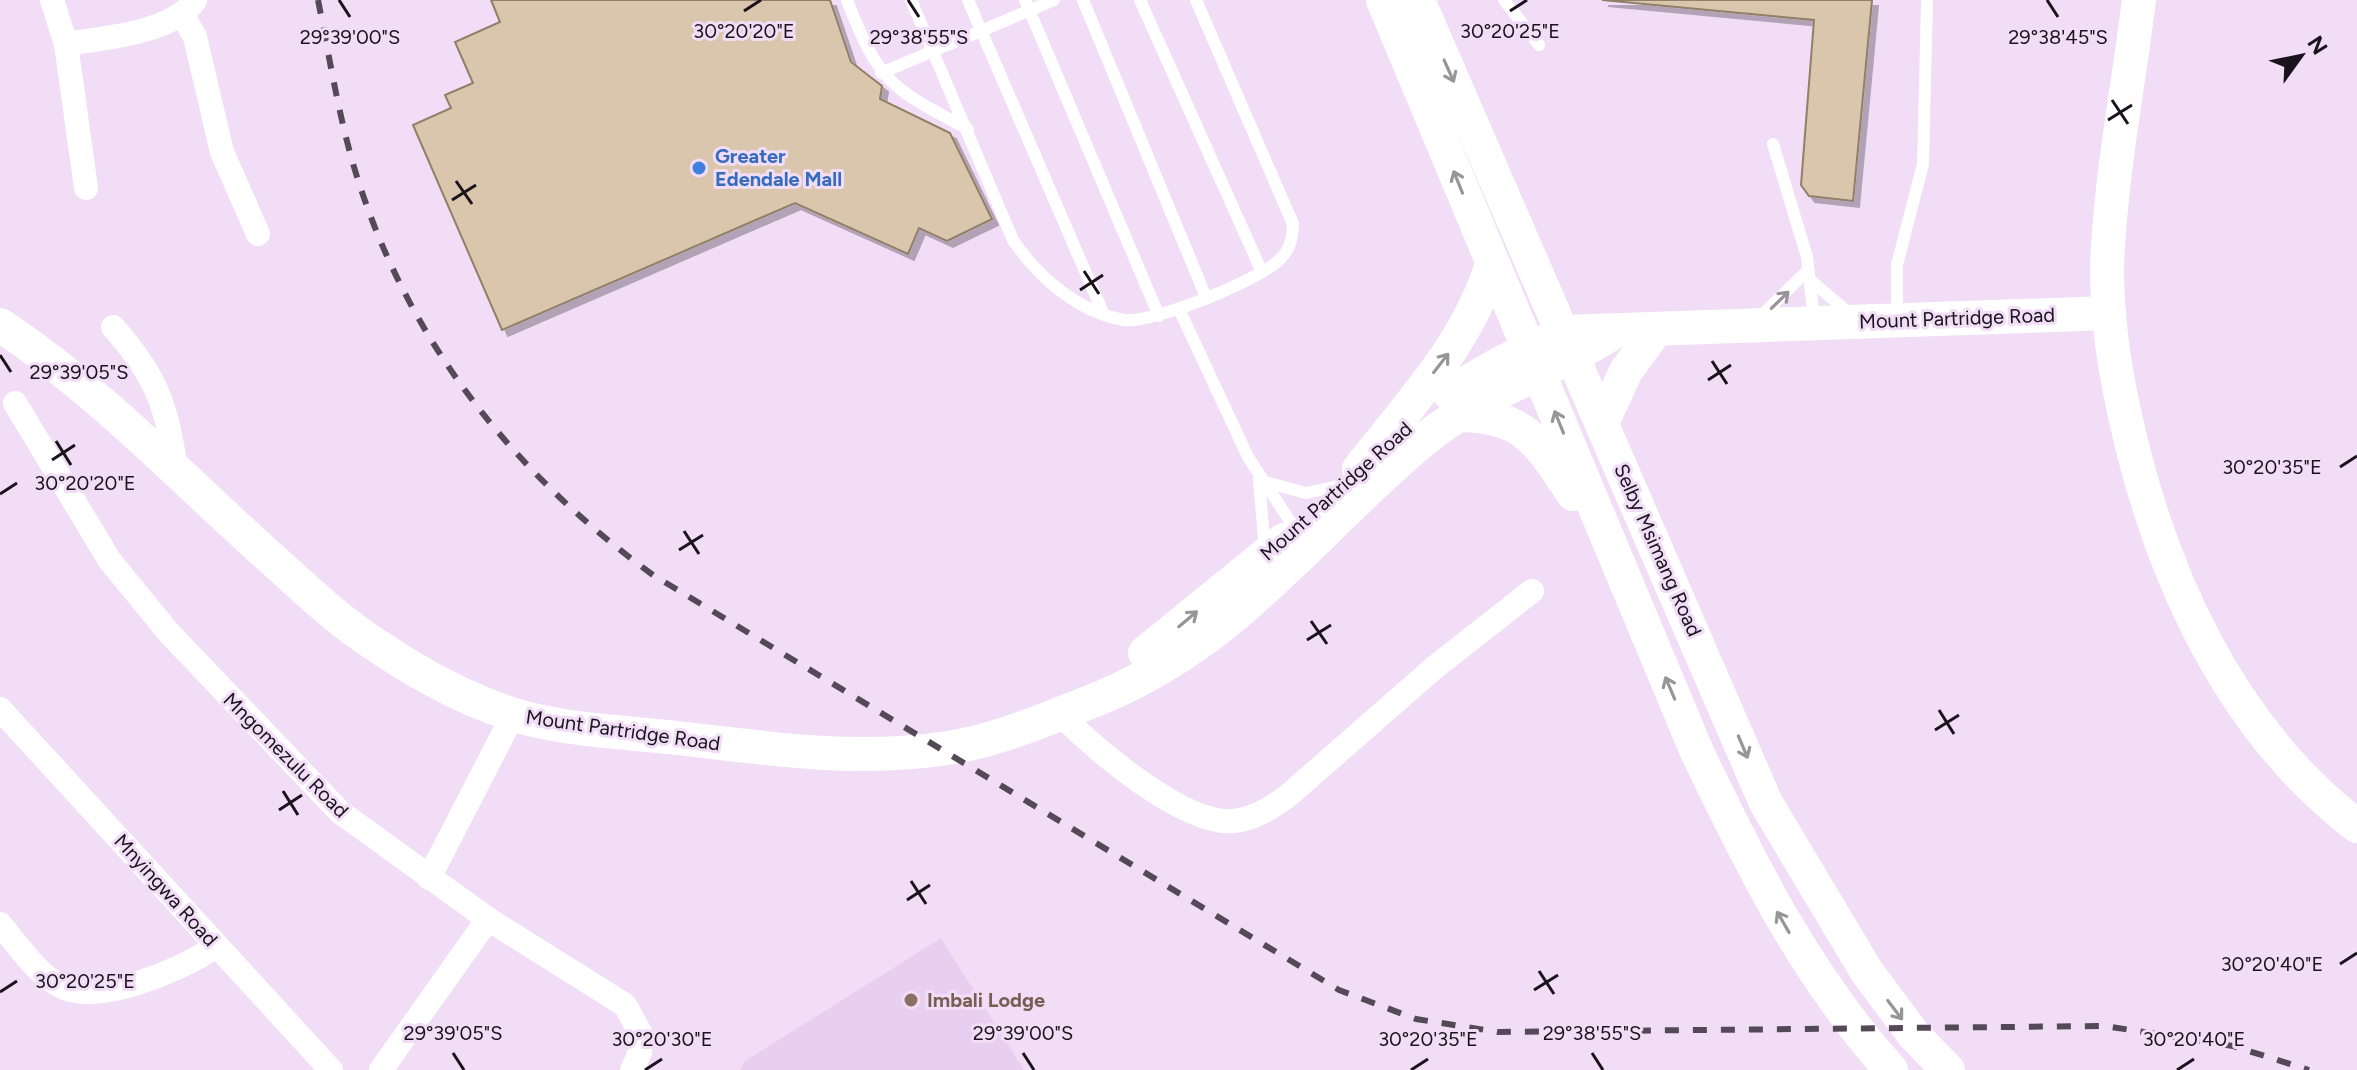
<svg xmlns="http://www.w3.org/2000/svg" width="2357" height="1070" font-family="Figtree,sans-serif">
<defs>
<filter id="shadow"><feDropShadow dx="6" dy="6" stdDeviation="0" flood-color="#0004"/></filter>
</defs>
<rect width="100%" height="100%" fill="#f2ddf7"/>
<!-- built -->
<polygon fill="#e9cfef" points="941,938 1024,1070 740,1070 745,1061"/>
<!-- building -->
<g fill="#dac6ac" stroke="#917f67" stroke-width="2" filter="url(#shadow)">
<polygon points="491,0 830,0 851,62 882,86 880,99 950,133 992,219 947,241 919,228 908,254 795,203 502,330 413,125 451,108 445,95 473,83 455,42 500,22"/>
<polygon points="1602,0 1872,0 1853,201 1809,196 1801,185 1814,20"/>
</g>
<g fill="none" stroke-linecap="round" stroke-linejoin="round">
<!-- lane -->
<g stroke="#fff" stroke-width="12">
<path d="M847 0C879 83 891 88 968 129"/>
<path d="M911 0 1013 240C1038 277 1078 312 1124 320 1152 324 1263 279 1281 258 1291 248 1292 238 1293 224L1196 0"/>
<polyline points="968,0 1104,315"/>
<polyline points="1025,0 1159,316"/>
<polyline points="1083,0 1206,297"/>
<polyline points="1140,0 1262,272"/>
<polyline points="1504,0 1539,45"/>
<polyline points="881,73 1054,0"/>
<polyline points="1773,144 1807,257 1814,320"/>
<polyline points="1809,279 1849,313"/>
<polyline points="1179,309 1248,457 1299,535"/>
<polyline points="1760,317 1808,270"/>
<polyline points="1897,317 1897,265 1923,164 1927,3"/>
<polyline points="1259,480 1265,549"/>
<polyline points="1262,481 1306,493 1343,485"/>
</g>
<!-- street -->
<g stroke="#fff" stroke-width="24">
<polyline points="52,0 66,44 86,188"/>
<polyline points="182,14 195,37 222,152 258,234"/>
<path d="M66 44C102 38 174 33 195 0"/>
<path d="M113 327C160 380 166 407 177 474"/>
<polyline points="15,403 110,561 170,634 340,812 488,919 625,1005 641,1034 640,1052 632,1070"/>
<polyline points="0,709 331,1070"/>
<path d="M1061 715C1095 749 1184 826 1234 821 1254 819 1275 806 1290 794L1434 668 1532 591"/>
<polyline points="429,878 513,715"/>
<path d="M0 924C18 945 36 973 60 986 100 1007 183 968 217 946"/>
<polyline points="381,1070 488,919"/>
</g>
<!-- secondary -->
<g stroke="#fff" stroke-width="34">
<path d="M1383 0 1697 752C1751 865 1806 976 1891 1070"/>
<polyline points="1418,0 1766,803 1867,972 1914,1035 1948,1070"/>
<path d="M2139 0C2129 81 2113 164 2108 246 2104 304 2113 363 2126 420 2160 573 2229 728 2357 826"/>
<path d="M0 325C100 391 183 480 272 559 307 591 342 624 382 649 421 675 464 698 508 713 563 731 629 732 686 739 769 749 857 761 941 749 992 742 1037 723 1085 704 1138 684 1186 655 1231 618 1299 562 1357 495 1425 439 1482 392 1553 372 1614 332"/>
<polyline points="1449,393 1499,364 1564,332 2109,313"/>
<path d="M1456 415C1525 415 1538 441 1573 494"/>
<polyline points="1602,423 1626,371 1656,330"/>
<path d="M1359 469C1409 405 1468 343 1492 264"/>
<polyline points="1145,653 1284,540"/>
</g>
<!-- rail -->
<path stroke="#544957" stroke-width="6" stroke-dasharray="14 14" stroke-linecap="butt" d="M318 0C331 65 341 132 363 195 417 353 520 478 653 575L1339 990 1416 1019 1498 1032 2105 1026 2233 1046 2309 1070"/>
</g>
<!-- one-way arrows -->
<defs><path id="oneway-shaft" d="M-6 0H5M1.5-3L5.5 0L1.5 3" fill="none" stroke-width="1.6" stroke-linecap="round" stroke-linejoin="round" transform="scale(2)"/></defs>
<g stroke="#989599">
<use href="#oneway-shaft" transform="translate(1449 71) rotate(66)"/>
<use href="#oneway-shaft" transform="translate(1458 182) rotate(-112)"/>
<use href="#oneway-shaft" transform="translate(1780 300) rotate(-44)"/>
<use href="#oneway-shaft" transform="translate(1441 363) rotate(-52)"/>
<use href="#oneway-shaft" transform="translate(1559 422) rotate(-112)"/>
<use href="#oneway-shaft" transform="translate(1188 619) rotate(-40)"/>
<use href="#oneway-shaft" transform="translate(1670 688) rotate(-113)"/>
<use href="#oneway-shaft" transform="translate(1743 747) rotate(67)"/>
<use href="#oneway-shaft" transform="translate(1783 922) rotate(-120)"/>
<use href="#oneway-shaft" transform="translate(1895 1010) rotate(53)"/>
</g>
<!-- ticks -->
<path fill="none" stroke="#1a131c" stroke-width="3" d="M339 0 350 17M908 0 919 17M2047 0 2058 17M744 11 761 0M1510 11 1527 0M2112 100 2128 124M2108 120 2132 105M456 181 472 204M452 200 476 185M1084 271 1099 294M1080 290 1103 275M0 355 11 372M1712 361 1727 384M1708 380 1731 365M56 441 71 465M52 460 75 445M2340 467 2357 456M0 494 17 483M684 531 699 554M679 550 703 535M1311 621 1327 644M1307 640 1331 625M1939 710 1954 734M1935 730 1959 715M283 791 298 815M279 810 302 795M911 881 926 904M907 900 930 885M2340 964 2357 953M1539 971 1554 994M1534 990 1558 975M0 992 17 981M453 1053 464 1070M1023 1053 1034 1070M1592 1053 1603 1070M645 1070 662 1059M1411 1070 1428 1059M2177 1070 2194 1059"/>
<!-- markers -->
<circle fill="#3f7fe0" stroke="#f2ddf7" stroke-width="3" cx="699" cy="168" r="8"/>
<circle fill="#8d6e63" stroke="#f2ddf7" stroke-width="3" cx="911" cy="1000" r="8"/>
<g text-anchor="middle" stroke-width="6" stroke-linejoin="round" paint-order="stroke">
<!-- shop labels -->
<g font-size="20" font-weight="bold" fill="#366cbe" stroke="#f2ddf7" text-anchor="start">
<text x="715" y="163">Greater<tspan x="715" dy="23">Edendale Mall</tspan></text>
</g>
<!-- street labels -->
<g font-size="20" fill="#1a131c" stroke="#f2ddf7">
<text transform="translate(1957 318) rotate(-2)" y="7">Mount Partridge Road</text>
<text transform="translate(1336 491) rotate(-42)" y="7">Mount Partridge Road</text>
<text transform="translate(1658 550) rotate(66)" y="7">Selby Msimang Road</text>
<text transform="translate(623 730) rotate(8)" y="7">Mount Partridge Road</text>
<text transform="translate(286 755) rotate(45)" y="7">Mngomezulu Road</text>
<text transform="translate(166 890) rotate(48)" y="7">Mnyingwa Road</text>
</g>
<!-- education labels -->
<g font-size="20" font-weight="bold" fill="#785e54" stroke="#f2ddf7" text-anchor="start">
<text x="927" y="1007">Imbali Lodge</text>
</g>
</g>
<g font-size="20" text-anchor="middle" fill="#1a131c" stroke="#f2ddf7" stroke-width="6" stroke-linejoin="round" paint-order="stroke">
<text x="744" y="38">30°20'20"E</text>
<text x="1510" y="38">30°20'25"E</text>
<text x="350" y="44">29°39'00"S</text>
<text x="919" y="44">29°38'55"S</text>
<text x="2058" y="44">29°38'45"S</text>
<text x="79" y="379">29°39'05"S</text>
<text x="2272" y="474">30°20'35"E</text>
<text x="85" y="490">30°20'20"E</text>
<text x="2272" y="971">30°20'40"E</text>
<text x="85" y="988">30°20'25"E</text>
<text x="453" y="1040">29°39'05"S</text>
<text x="1023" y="1040">29°39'00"S</text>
<text x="1592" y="1040">29°38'55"S</text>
<text x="662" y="1046">30°20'30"E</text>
<text x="1428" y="1046">30°20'35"E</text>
<text x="2194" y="1046">30°20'40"E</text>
</g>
<!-- north arrow -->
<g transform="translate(2301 56) rotate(57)" stroke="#f2ddf7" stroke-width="6" paint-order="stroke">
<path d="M0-6L14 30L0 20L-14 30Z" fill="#1a131c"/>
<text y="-12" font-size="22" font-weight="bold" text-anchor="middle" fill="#1a131c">N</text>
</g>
</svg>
